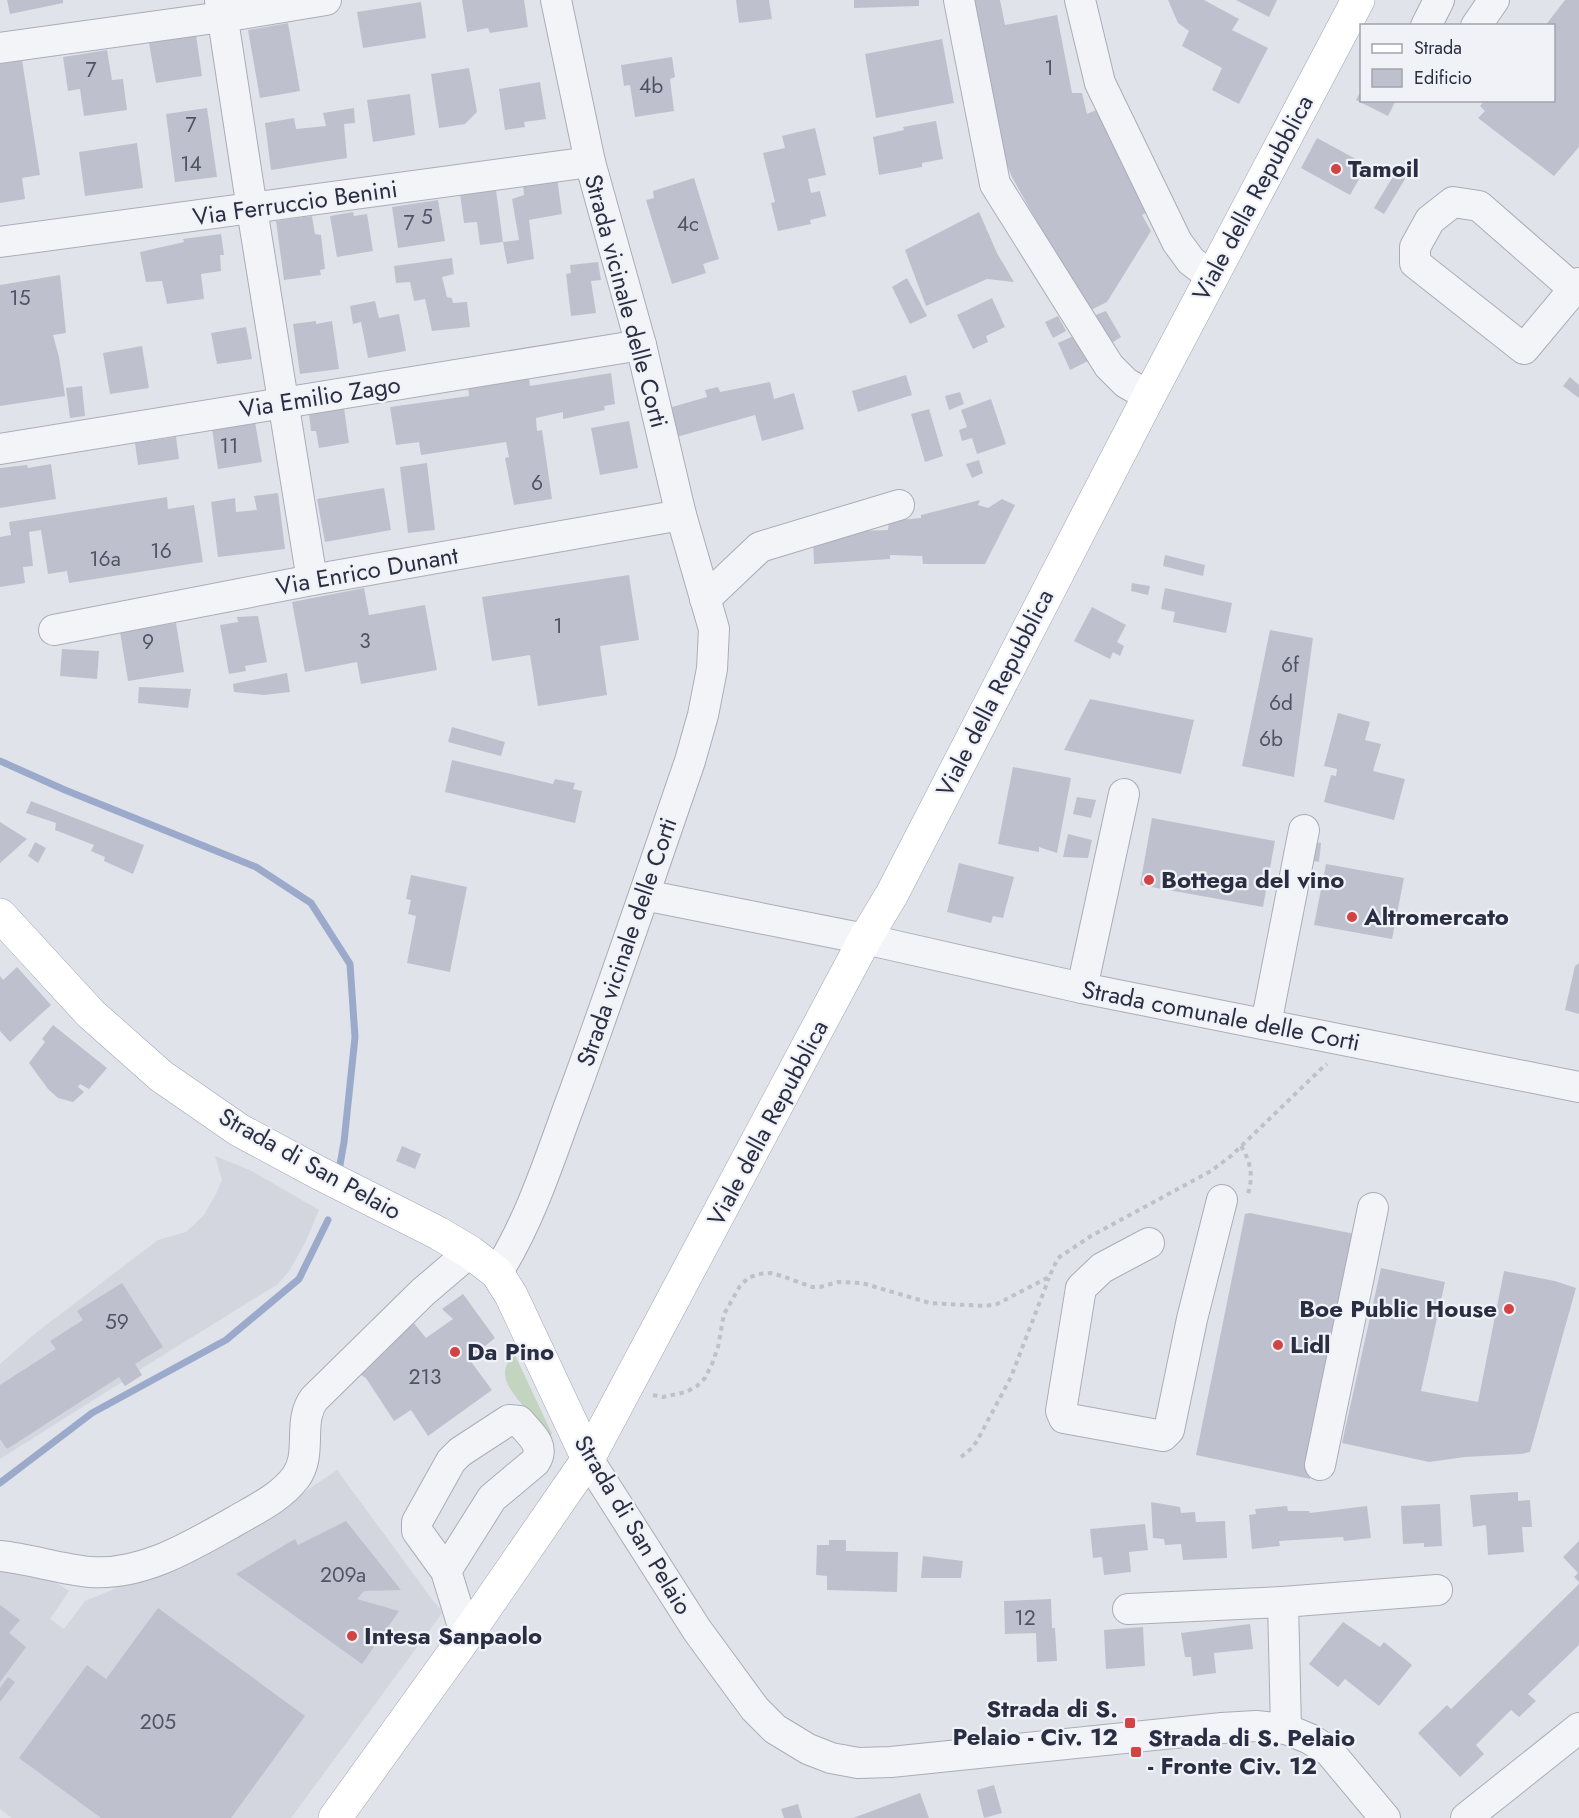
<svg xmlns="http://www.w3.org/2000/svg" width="1579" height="1818" font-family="Jost,sans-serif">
<rect width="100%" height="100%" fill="#e1e3ea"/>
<!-- built -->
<g fill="#d3d5df">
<polygon points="215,1156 252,1171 319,1210 305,1243 289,1271 278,1284 139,1370 142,1375 125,1386 122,1382 0,1459 0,1364 37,1332 158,1240 186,1232 204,1215 216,1194 222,1180"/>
<polygon points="337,1470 434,1602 443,1612 291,1818 12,1818 0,1809 0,1565 38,1571 69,1591 50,1619 64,1629 85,1601 161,1570 278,1510"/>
</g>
<!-- green -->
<path fill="#c3d4c1" d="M515 1355 552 1434 547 1439C541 1431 536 1423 531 1415 518 1398 490 1375 515 1355Z"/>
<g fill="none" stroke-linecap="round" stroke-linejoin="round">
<!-- stream -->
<g stroke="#9baacb" stroke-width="7">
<polyline points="0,761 65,790 256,867 311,903 350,964 355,1037 344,1142 340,1165"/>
<polyline points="0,1483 92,1413 226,1340 299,1279 328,1220"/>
</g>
</g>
<!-- building -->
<g fill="#bec1cd">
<polygon points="7,0 63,0 63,3 10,14"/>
<polygon points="462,0 524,0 528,27 490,33 488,28 467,32"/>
<polygon points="736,0 769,0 772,19 739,23"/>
<polygon points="854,0 919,0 919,6 854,8"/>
<polygon points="973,0 1000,0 1005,25 1057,15 1072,93 1082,93 1087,114 1096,110 1150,211 1142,215 1151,231 1107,302 1089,311 1061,265 1012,177 1003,156"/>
<polygon points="1168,0 1204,0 1239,19 1232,30 1268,48 1239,104 1212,90 1222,68 1182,46 1189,31 1178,23"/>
<polygon points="1236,0 1277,0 1269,17"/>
<polygon points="1565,0 1579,0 1579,147 1554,176 1478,118 1485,111 1480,106 1485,100 1554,100 1554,26 1545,26"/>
<polygon points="421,2 426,38 363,48 357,12"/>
<polygon points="288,23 300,91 260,98 248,30"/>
<polygon points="196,35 202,76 156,83 149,43"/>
<polygon points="942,39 954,103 876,118 865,54"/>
<polygon points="107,50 112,80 123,79 127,110 84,116 80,89 68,91 63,57"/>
<polygon points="672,57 675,77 670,79 674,111 635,117 630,85 624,86 621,65"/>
<polygon points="22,60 40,175 22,178 25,199 0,203 0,64"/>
<polygon points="469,68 477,112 465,124 439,128 431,74"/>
<polygon points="540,82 546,119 524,122 525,127 505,130 499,89"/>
<polygon points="1362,89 1362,100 1396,100 1388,116 1356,100"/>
<polygon points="410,94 415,135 373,142 367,100"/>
<polygon points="207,108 217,177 175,182 166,114"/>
<polygon points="354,108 355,123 344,124 347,158 271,170 265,123 294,118 296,129 326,126 323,113"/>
<polygon points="936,121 943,159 922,163 922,167 879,175 873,137 904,130 903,127"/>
<polygon points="815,128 826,175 808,179 811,193 820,191 826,216 810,220 811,224 778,231 771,203 775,202 763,153 785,148 782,136"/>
<polygon points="1317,138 1367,165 1350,195 1301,168"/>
<polygon points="137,143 143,188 85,196 79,152"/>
<polygon points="1398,168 1408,174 1384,214 1374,208"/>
<polygon points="557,178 562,214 529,220 534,259 507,264 503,242 519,240 512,199 524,195 523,184"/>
<polygon points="694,178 719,259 703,264 706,273 672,284 646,200 654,198 653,191"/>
<polygon points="496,190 503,242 480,245 477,222 464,223 460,194"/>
<polygon points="438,200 445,241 398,248 392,207"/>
<polygon points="353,212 354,216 367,214 373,251 337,257 330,216"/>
<polygon points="979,212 997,253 1014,282 987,279 926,306 905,250"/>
<polygon points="312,216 315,234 321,235 325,269 320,270 321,275 284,280 276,221"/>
<polygon points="221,234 224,255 220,255 221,271 201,274 204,299 167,304 162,281 146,282 140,252 184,242 183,239"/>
<polygon points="452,258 454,274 442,277 447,297 452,298 453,303 467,302 470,327 432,331 425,299 414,301 410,282 396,283 394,266"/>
<polygon points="598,262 601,280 591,281 596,313 571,316 566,274 571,273 570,265"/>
<polygon points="60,275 66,333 53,335 59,357 65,396 0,406 0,285"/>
<polygon points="907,278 927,316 910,324 892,287"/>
<polygon points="992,298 1005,327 986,336 988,342 973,349 957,315"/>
<polygon points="375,301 379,318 399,314 406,351 368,358 361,322 353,324 350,306"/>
<polygon points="1106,311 1121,337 1110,344 1093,316"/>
<polygon points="1058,316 1066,331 1053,338 1045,322"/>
<polygon points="316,321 316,324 332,321 339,369 300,374 293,324"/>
<polygon points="246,327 252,359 217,364 211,333"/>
<polygon points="1082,332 1094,358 1070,370 1058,343"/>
<polygon points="142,346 149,388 110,394 103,353"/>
<polygon points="611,373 615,404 604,406 605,410 563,419 563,412 536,418 537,431 542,430 552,499 514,505 505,458 509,457 506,442 421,455 419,442 396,445 390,407 469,396 468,388 529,377 530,386"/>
<polygon points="906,375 912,395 858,412 852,391"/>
<polygon points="1570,377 1579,385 1579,398 1563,386"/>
<polygon points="770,382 774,399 794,393 804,429 762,441 755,415 673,438 665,409 707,397 705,390 718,387 720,392"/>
<polygon points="82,386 85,416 70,418 66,388"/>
<polygon points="960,392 964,404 949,410 945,396"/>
<polygon points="991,399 1006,444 977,454 972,438 962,441 959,430 967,427 961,410"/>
<polygon points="344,408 349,443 319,448 316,431 311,431 309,414"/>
<polygon points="929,409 943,456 925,462 911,414"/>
<polygon points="629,421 638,468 600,475 591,428"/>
<polygon points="255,422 262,462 218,469 212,429"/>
<polygon points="176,437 179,459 138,465 135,443"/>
<polygon points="979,460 983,473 972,478 966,464"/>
<polygon points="427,463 435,530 408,533 400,467"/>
<polygon points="51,464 56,499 0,508 0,468 27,465 28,468"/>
<polygon points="384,488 391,530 325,542 317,499"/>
<polygon points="278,493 285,549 218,557 211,502 235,498 236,512 257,510 254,496"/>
<polygon points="167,497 168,509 194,505 203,562 69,583 67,571 48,574 41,530 29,532 33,566 23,567 25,583 0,587 0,537 11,535 9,522"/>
<polygon points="1002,499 1015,505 985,564 923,564 922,556 890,555 890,559 814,564 813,539 828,532 888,530 889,521 921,518 921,515 980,500 978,505 988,508"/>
<polygon points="1165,555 1205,565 1203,576 1163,566"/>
<polygon points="629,575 639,640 600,646 607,695 538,706 530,655 492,661 482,597"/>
<polygon points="1132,583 1150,586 1148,595 1131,591"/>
<polygon points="364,588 369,615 425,605 437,670 361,684 357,662 305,672 292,602"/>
<polygon points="1165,588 1232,603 1226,633 1173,622 1175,612 1161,609"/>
<polygon points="1092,607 1126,625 1117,642 1124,646 1120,656 1113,652 1110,659 1074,641"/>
<polygon points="258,616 267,662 245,666 246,671 229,674 220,625 238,622 237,617"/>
<polygon points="176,623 184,672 128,681 120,632"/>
<polygon points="1270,630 1313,638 1294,777 1242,766"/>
<polygon points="62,649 99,651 97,679 60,676"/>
<polygon points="287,673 290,692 264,695 234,692 233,684"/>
<polygon points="139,687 191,689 188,708 138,703"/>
<polygon points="1090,699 1194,720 1181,774 1064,750"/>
<polygon points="1338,713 1370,722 1365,740 1381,744 1373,771 1405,779 1394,820 1324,802 1331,775 1336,776 1337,769 1324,766"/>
<polygon points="452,727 505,742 501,756 448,742"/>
<polygon points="452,760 553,784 555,779 575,783 573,789 582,791 575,823 445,792"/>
<polygon points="1013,767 1071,778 1057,853 1039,847 1039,852 998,844"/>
<polygon points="1077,797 1096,800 1091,818 1073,814"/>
<polygon points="31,801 144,845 133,874 104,861 105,857 91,851 94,845 55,830 56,823 26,813"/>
<polygon points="1152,818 1275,841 1263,907 1140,885"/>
<polygon points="0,822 27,839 0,863"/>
<polygon points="1068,834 1092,840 1088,858 1063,857"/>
<polygon points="1310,841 1321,843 1319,862 1309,860"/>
<polygon points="35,842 46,848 38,863 28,856"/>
<polygon points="959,863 1014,877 1003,918 993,916 991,923 947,912"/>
<polygon points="1326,864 1404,878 1392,939 1314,925"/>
<polygon points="411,875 467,887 450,972 407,963 416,916 408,914 411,900 406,899"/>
<polygon points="1579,963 1579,1014 1565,1010 1575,966"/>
<polygon points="17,967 51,1005 10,1042 0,1031 0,976 3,980"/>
<polygon points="53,1025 107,1068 89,1089 80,1084 78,1087 84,1092 73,1102 58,1098 48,1089 29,1063 45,1042 42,1039"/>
<polygon points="402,1146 421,1154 415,1169 396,1161"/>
<polygon points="1250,1213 1360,1235 1310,1479 1196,1455 1245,1214"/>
<polygon points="1381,1268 1445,1282 1421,1391 1478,1402 1504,1271 1555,1281 1576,1288 1530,1452 1521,1454 1465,1457 1429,1462 1342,1443"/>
<polygon points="122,1283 163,1347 135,1364 142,1375 125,1386 119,1377 7,1449 0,1439 0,1385 56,1349 50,1341 83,1320 77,1311"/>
<polygon points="463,1294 495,1338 469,1359 492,1390 428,1436 411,1410 394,1421 366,1378 356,1372 409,1317 426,1338 453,1319 442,1309"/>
<polygon points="1518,1492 1518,1501 1530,1500 1532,1527 1522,1527 1524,1552 1488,1555 1486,1525 1473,1527 1470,1495"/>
<polygon points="1151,1502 1180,1507 1181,1513 1195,1512 1196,1522 1225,1521 1227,1558 1183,1560 1181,1544 1165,1545 1164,1539 1153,1538"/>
<polygon points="1440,1504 1442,1546 1424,1547 1424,1543 1403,1544 1401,1506"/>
<polygon points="1287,1506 1288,1511 1309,1511 1310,1513 1367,1506 1371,1538 1344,1541 1343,1537 1279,1541 1280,1546 1252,1549 1249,1515 1256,1514 1255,1509"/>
<polygon points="346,1521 401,1590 364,1591 357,1599 399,1611 362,1664 236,1574 295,1539 298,1545"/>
<polygon points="1145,1524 1148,1550 1129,1552 1131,1572 1104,1575 1102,1557 1093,1558 1090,1529"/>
<polygon points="829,1540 846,1540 846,1551 898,1552 897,1592 827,1590 827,1576 816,1575 817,1545 829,1545"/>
<polygon points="1579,1541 1579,1582 1574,1577 1578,1573 1563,1557"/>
<polygon points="923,1556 963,1561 961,1578 921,1578"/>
<polygon points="1579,1584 1579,1645 1528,1694 1536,1701 1519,1717 1511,1710 1476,1745 1484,1754 1460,1777 1418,1733 1447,1705 1451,1709"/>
<polygon points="1051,1599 1052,1628 1055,1628 1057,1661 1037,1662 1036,1633 1005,1634 1004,1601"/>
<polygon points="0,1605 20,1620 9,1633 26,1647 0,1682"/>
<polygon points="158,1608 305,1716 231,1818 101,1818 19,1758 87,1665 106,1679"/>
<polygon points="1343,1622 1380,1647 1384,1642 1412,1665 1379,1706 1345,1679 1338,1687 1309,1664"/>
<polygon points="1250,1624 1253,1649 1214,1653 1216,1673 1193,1676 1191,1657 1185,1657 1181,1633"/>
<polygon points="1143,1627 1145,1666 1106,1669 1104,1630"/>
<polygon points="8,1677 15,1682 0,1702 0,1688"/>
<polygon points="994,1785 1002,1813 984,1818 977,1790"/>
<polygon points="920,1793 929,1818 853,1818"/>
<polygon points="798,1804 802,1818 784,1818 781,1809"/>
</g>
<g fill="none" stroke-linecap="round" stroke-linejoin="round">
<!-- minor casing -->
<g stroke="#aaadb8" stroke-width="32">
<g id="minor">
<polyline points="220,0 252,209 312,580"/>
<polyline points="959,0 995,184 1109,366 1126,383 1149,396"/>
<polyline points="1080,0 1100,83 1177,242 1191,261 1212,277"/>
<polyline points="1426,26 1439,0"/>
<polyline points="1476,26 1494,0"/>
<polyline points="0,48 222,17 326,0"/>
<polyline points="0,242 590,162"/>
<polyline points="1574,289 1479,206 1453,202 1430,220 1415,247 1415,263 1524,349 1579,283"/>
<polyline points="0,449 641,345"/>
<polyline points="705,599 760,547 899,505"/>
<polyline points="54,630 312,580 681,515"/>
<polyline points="644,895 865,939 1082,988 1579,1087"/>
<polyline points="1082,988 1124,794"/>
<polyline points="1266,1024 1304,830"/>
<polyline points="1149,1243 1102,1268 1081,1288 1061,1411 1064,1418 1163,1436 1169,1430 1192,1319 1222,1200"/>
<path d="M497 1273C532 1218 551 1154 574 1093 614 983 652 872 690 761L703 715 712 669 714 629 681 515 641 345 590 162 556 0"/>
<polyline points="588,1459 697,1630 755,1709 775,1729 808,1749 831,1758 858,1763 891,1762 1222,1728 1256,1726 1286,1729 1310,1739 1329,1751 1385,1818"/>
<polyline points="1320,1465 1373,1208"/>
<path d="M0 1556C30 1559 59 1569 90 1572 143 1576 193 1545 237 1520 258 1508 281 1497 296 1477 313 1453 297 1422 314 1399L423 1292 470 1252"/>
<path d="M446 1571 492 1498 535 1462C546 1445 530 1434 519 1421L509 1420 460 1452 451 1461 417 1522V1531L446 1571 466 1636"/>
<polyline points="1283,1602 1286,1729"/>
<polyline points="1128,1609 1283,1602 1437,1590"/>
<polyline points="1466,1818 1579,1728"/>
</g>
</g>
<!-- major casing -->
<g stroke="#a0a5b6" stroke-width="34">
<g id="major">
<polyline points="0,915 91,1014 161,1076 239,1130 319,1173 438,1233 470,1252 497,1273 511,1295 588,1459"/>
<polyline points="335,1818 466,1636 588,1459 865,939 892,894 1149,396 1358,0"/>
</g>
</g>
<!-- path -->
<g stroke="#bec1c9" stroke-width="4" stroke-dasharray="4.5 4.5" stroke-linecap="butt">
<path d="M1241 1146C1251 1162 1254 1178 1247 1196"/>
<polyline points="653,1395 663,1397 686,1392 697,1386 705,1378 712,1364 718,1347 724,1314 740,1286 748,1278 758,1274 771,1273 782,1276 812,1287 820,1287 838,1282 862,1283 930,1303 985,1306 997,1304 1049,1277 1058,1258 1091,1236 1211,1171 1231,1156 1321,1069 1327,1064"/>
<polyline points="961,1457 972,1448 977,1441 1011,1377 1049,1278"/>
</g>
<!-- minor -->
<use href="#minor" stroke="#f3f4f8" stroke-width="30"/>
<!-- major -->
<use href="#major" stroke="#fff" stroke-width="33"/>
</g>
<!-- markers -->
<g fill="#d24443" stroke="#f0f2f7" stroke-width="2">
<circle cx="1336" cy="169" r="6"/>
<circle cx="1149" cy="880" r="6"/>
<circle cx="1352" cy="917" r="6"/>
<circle cx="1509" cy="1309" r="6"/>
<circle cx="1278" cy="1345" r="6"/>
<circle cx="455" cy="1352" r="6"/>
<circle cx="352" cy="1636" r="6"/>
<rect x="1124" y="1717" width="12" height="12" rx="3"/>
<rect x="1130" y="1746" width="12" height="12" rx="3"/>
</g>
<g text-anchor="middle" stroke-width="4.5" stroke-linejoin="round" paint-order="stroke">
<!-- number labels -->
<g font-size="21" fill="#4e5365">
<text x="1049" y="75">1</text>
<text x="91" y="77">7</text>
<text x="651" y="93">4b</text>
<text x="191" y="132">7</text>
<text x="191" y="171">14</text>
<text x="427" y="224">5</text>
<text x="409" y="230">7</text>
<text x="688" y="231">4c</text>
<text x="20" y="305">15</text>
<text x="229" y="453">11</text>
<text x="537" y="490">6</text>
<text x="161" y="558">16</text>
<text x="105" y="566">16a</text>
<text x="558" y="633">1</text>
<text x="365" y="648">3</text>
<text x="148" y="649">9</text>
<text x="1290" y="672">6f</text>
<text x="1281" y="710">6d</text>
<text x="1271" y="746">6b</text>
<text x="117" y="1329">59</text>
<text x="425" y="1384">213</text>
<text x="343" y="1582">209a</text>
<text x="1025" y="1625">12</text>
<text x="158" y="1729">205</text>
</g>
<!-- poi labels -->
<g font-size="24" font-weight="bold" fill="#292e42" stroke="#f0f2f7" text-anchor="start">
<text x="1348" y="177">Tamoil</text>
<text x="1161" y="888">Bottega del vino</text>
<text x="1364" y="925">Altromercato</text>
<text x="1497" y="1317" text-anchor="end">Boe Public House</text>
<text x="1290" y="1353">Lidl</text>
<text x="467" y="1360">Da Pino</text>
<text x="364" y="1644">Intesa Sanpaolo</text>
<text x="1118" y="1717" text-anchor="end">Strada di S.<tspan x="1118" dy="28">Pelaio - Civ. 12</tspan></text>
<text x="1148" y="1746">Strada di S. Pelaio<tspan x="1148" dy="28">- Fronte Civ. 12</tspan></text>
</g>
<!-- street labels -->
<g font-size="24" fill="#292e42" stroke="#f0f2f7">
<text transform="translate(1253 198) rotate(-62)" y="8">Viale della Repubblica</text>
<text transform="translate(295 203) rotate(-8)" y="8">Via Ferruccio Benini</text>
<text transform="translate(626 301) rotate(75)" y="8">Strada vicinale delle Corti</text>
<text transform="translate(320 397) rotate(-9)" y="8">Via Emilio Zago</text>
<text transform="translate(367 571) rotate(-10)" y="8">Via Enrico Dunant</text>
<text transform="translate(995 693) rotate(-63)" y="8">Viale della Repubblica</text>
<text transform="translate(627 942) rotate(-71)" y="8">Strada vicinale delle Corti</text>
<text transform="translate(1221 1016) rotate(11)" y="8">Strada comunale delle Corti</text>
<text transform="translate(768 1123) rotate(-62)" y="8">Viale della Repubblica</text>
<text transform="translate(310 1164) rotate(29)" y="8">Strada di San Pelaio</text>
<text transform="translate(633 1525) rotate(59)" y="8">Strada di San Pelaio</text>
</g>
</g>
<!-- legend -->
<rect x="1360" y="24" width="195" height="78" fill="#f0f2f7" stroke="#a0a4af" stroke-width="1.5"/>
<rect x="1372" y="44" width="30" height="9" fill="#ffffff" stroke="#a0a4af" stroke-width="1.5"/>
<text x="1414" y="54" font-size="18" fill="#292e42">Strada</text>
<rect x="1372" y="69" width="30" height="18" fill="#bec1cd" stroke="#a0a4af" stroke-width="1.5"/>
<text x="1414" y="84" font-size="18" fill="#292e42">Edificio</text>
</svg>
